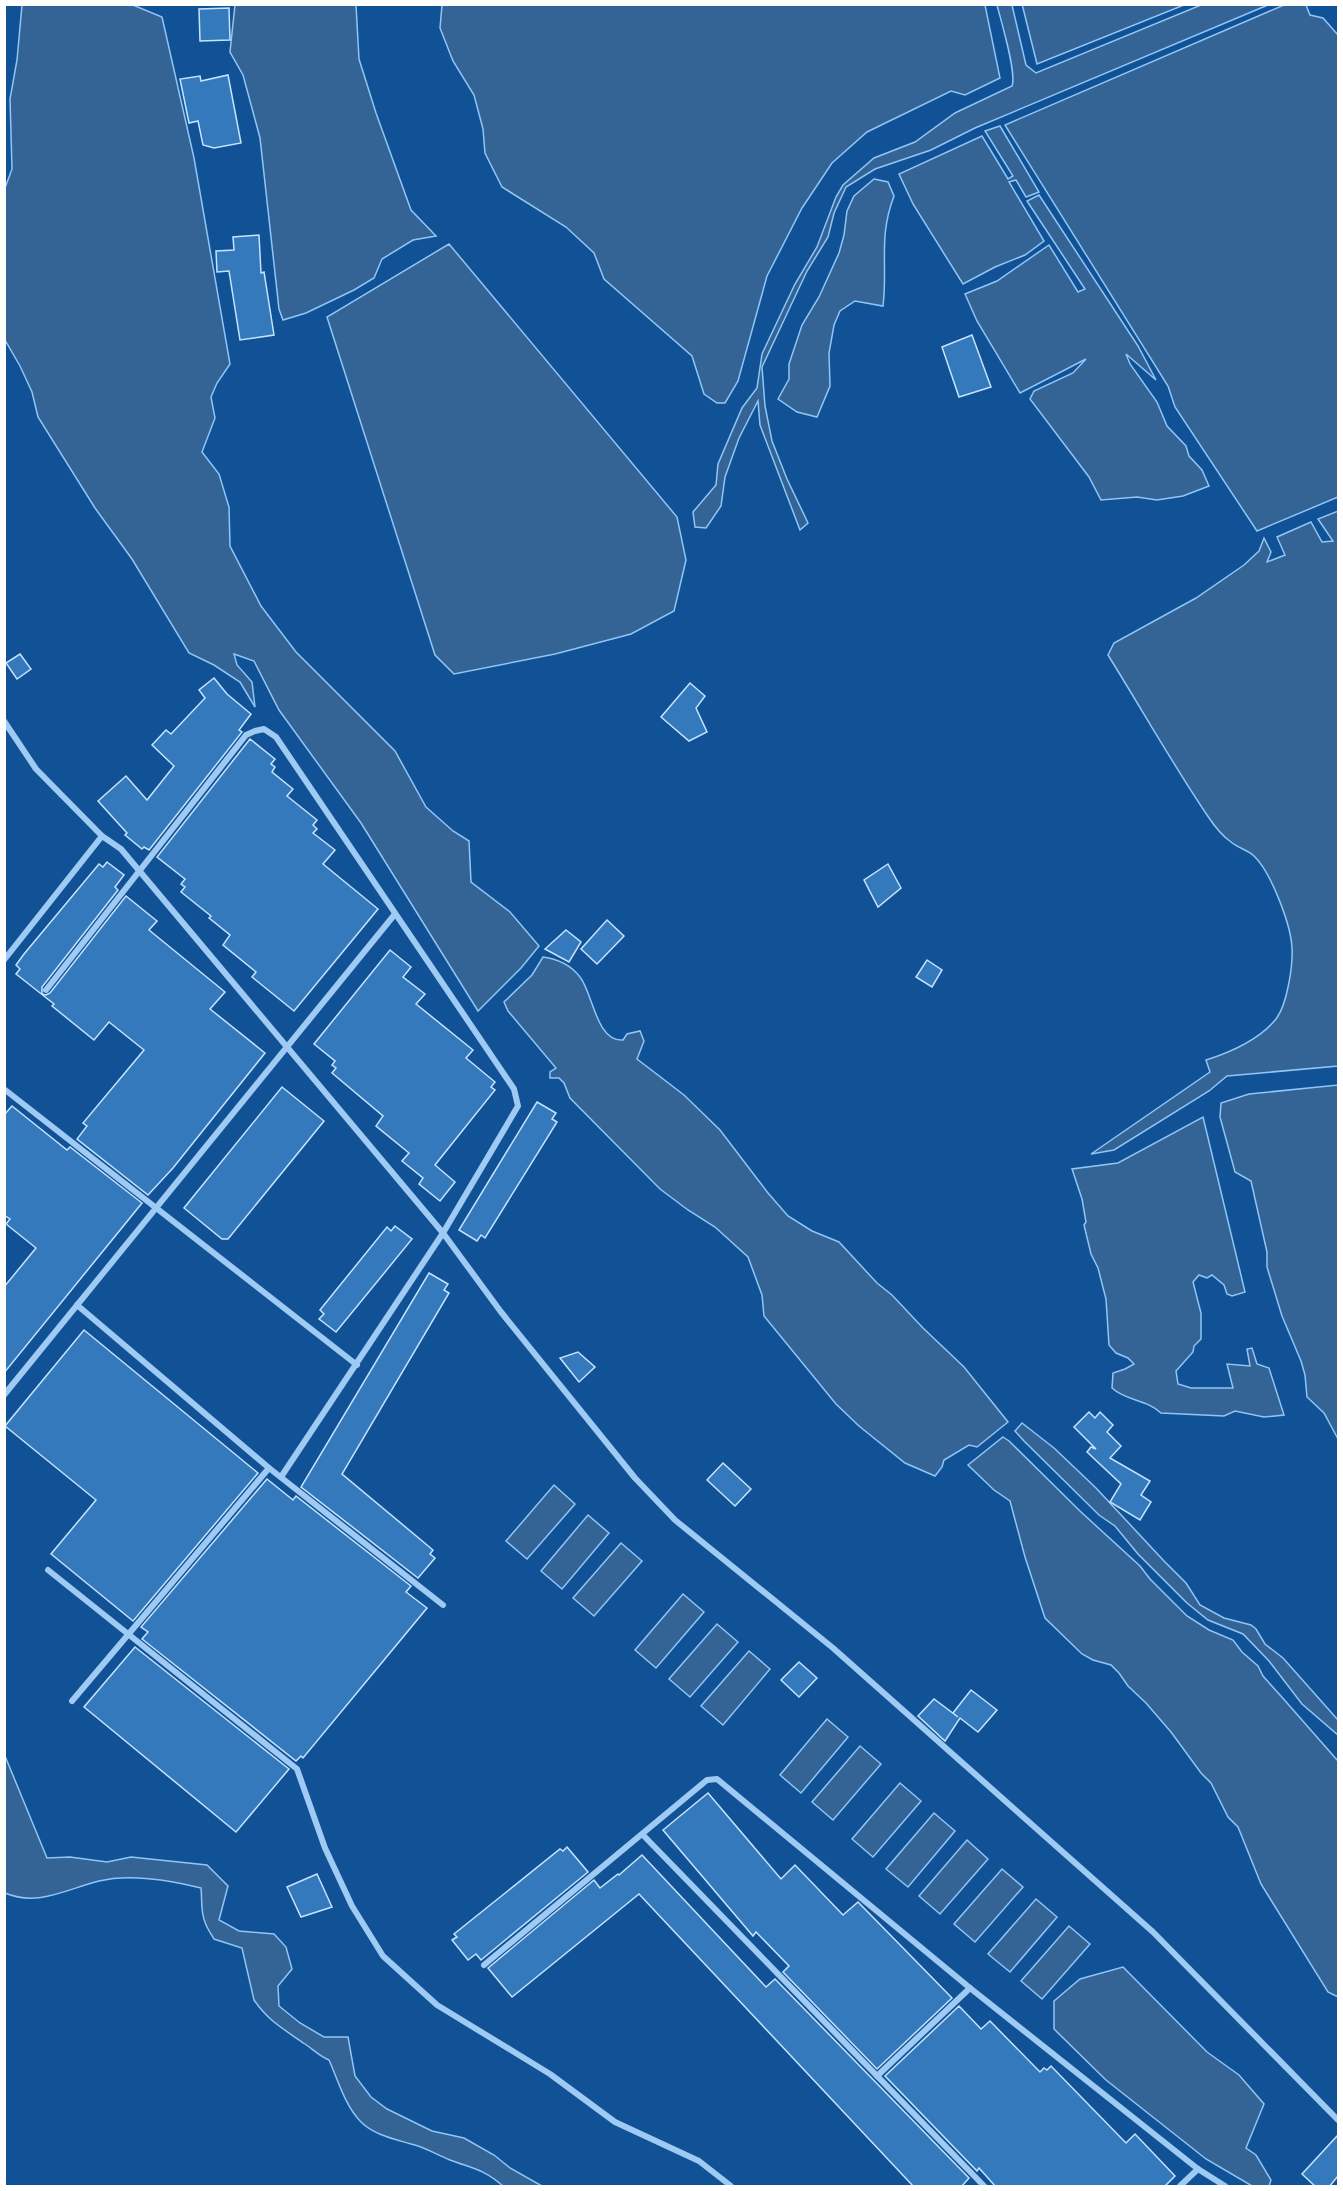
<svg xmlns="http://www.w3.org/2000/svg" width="1343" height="2191" font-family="Cabin,sans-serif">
<rect width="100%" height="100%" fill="#105295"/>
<!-- water -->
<g fill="#336495" stroke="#90c6f7" stroke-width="1.5">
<polygon points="1022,4 1184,4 1184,5 1037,64"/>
<polygon points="22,5 133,5 162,17 194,158 230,364 217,383 211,397 215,418 202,452 219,474 229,507 230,546 261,606 296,652 395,751 426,807 453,831 469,841 471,882 510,912 539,946 521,968 478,1011 361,823 279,710 254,661 234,654 237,665 252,682 255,707 240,682 214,665 189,653 132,559 95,508 38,417 32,392 20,366 5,340 5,188 12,169 10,99 17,60"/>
<polygon points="235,5 356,5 359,59 376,113 411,210 436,236 413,240 382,259 374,278 354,290 306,313 283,320 279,309 260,138 243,75 230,52"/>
<polygon points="442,5 985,5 1000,78 965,95 951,91 867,132 832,163 802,208 767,276 738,381 725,403 717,403 704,394 692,356 604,279 594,253 566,227 502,187 485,153 483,129 474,95 453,61 440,28"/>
<path d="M997 5H1012L1026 65 1036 73 1201 5H1268L975 128 931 150 875 169 846 187 834 213 828 237 807 271 762 367 765 406 772 441 787 479 808 523 800 530 760 425 758 401 739 438 725 477 721 506 706 528 695 527 693 512 716 485 718 464 742 408 757 388 762 354 795 284 817 247 836 197 843 185 874 158 915 142 955 113 1012 86C1017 73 1001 21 997 5Z"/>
<polygon points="1284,5 1306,5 1310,15 1323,18 1338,35 1338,497 1257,531 1175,407 1168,386 1005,125"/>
<polygon points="1000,126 1039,192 1026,197 1016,180 1009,182 1044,241 1025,255 995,267 963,284 913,204 899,174 982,136 1008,179 1013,176 985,131"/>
<path d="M874 179 888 182 894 196C878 238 888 265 883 306L855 301 840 311 834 325 829 353 830 386 817 417 797 412 778 399 789 379V364L802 325 819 297 839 253 844 235 847 211 854 196Z"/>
<polygon points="1039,195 1138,346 1156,380 1126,354 1130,364 1157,402 1167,426 1186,446 1189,456 1202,470 1209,486 1183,496 1157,500 1137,497 1101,500 1089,477 1030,399 1034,391 1073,373 1086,359 1020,393 977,321 965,294 997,281 1049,245 1078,292 1085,289 1027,201"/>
<polygon points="449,244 677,517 686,560 674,611 631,634 555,654 454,674 435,655 327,317"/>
<path d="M1338 511V1066L1227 1076 1209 1091 1114 1150 1091 1154 1210 1072 1206 1060C1231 1052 1259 1040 1276 1019 1287 1005 1293 966 1292 948 1291 925 1271 872 1254 856 1248 850 1238 848 1231 842 1222 836 1213 824 1207 815 1172 763 1141 708 1108 655L1114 643 1196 598 1244 565 1259 551 1264 538 1271 552 1267 562 1285 555 1277 537 1311 522 1322 542 1333 541 1318 519Z"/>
<path d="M543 957C558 959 570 964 580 977 593 993 596 1042 623 1040L627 1034 640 1031 644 1041 637 1059 684 1095 720 1130 768 1193 788 1216 812 1231 839 1242 877 1283 892 1295 923 1328 964 1367 1008 1422 977 1447 969 1445 944 1460 942 1467 935 1476 905 1463 859 1426 836 1404 764 1316 762 1295 748 1257 715 1227 688 1210 660 1189 570 1098 564 1083 559 1078H550V1072L556 1068 508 1011 504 1002 532 975Z"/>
<polygon points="1338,1085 1338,1439 1324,1413 1307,1397 1305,1375 1301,1361 1282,1316 1267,1267 1267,1252 1251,1181 1235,1172 1220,1117 1221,1103 1249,1094"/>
<path d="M1203 1117 1245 1292 1232 1296 1227 1294 1224 1285 1212 1275 1207 1278 1199 1275 1193 1282 1201 1313V1339L1194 1346 1193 1352 1176 1371 1178 1384 1191 1388H1233L1227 1364 1250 1366 1247 1349 1252 1348 1257 1364 1269 1368 1284 1415 1264 1417 1235 1411 1224 1416 1161 1413C1146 1399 1126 1401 1112 1388L1113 1373 1125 1369 1134 1364 1128 1358 1116 1353 1109 1345 1106 1299 1098 1268 1091 1254 1084 1225 1086 1222 1082 1199 1072 1169 1118 1163Z"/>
<polygon points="1022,1423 1054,1448 1096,1488 1164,1561 1186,1583 1200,1605 1224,1618 1251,1625 1256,1629 1265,1644 1283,1658 1338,1720 1338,1735 1302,1704 1269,1661 1243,1634 1208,1620 1187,1603 1138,1554 1115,1526 1099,1515 1024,1441 1015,1431"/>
<polygon points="1003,1437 1009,1441 1081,1512 1140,1566 1150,1579 1187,1616 1209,1630 1233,1640 1242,1652 1258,1666 1263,1676 1280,1695 1338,1761 1338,1997 1328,1992 1261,1884 1238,1827 1228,1817 1211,1783 1201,1773 1171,1732 1146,1703 1128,1686 1119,1673 1111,1665 1093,1660 1082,1654 1045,1618 1025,1557 1010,1501 994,1490 968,1465"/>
<polygon points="554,1485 575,1504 527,1559 506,1541"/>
<polygon points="588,1515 609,1533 562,1589 541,1571"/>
<polygon points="621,1543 642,1561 594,1616 573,1598"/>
<polygon points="683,1594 704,1612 656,1668 635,1650"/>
<polygon points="717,1624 738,1642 690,1697 669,1679"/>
<polygon points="749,1651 770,1669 723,1725 701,1706"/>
<polygon points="827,1719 848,1737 801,1793 780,1775"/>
<polygon points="860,1746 881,1764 833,1820 812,1802"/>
<path d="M5 1756 47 1858 70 1857 107 1862 131 1857 207 1865 228 1886 219 1920 239 1931 274 1934 286 1947 292 1969 278 1986 279 2006 300 2023 324 2037H348L355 2076 371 2097 387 2109 432 2131 464 2138 494 2155 510 2168 542 2186H503C483 2169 474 2169 450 2160 437 2155 425 2147 411 2144 394 2139 374 2135 361 2122 345 2106 338 2080 329 2060 319 2056 314 2050 305 2044 285 2030 268 2021 254 2000L242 1948 214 1939C209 1931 204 1924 203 1915 201 1906 202 1897 201 1888 169 1880 131 1873 99 1881 67 1889 38 1907 5 1893Z"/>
<polygon points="900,1783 921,1801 873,1857 852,1839"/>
<polygon points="934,1813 955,1831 908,1887 886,1869"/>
<polygon points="967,1840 988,1859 940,1914 919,1896"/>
<polygon points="1002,1869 1023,1887 975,1942 954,1924"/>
<polygon points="1036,1899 1057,1917 1010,1972 988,1954"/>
<polygon points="1069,1926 1090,1944 1042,1999 1021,1981"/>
<polygon points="1123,1967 1207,2052 1239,2075 1264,2104 1246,2148 1256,2155 1271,2180 1269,2186 1252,2186 1206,2159 1106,2080 1054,2029 1054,2001 1080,1979"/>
</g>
<!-- building -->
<g fill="#3479bc" stroke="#c6e3fe" stroke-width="1.5">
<polygon points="229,8 230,40 200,41 199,9"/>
<polygon points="228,75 241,143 214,148 203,145 198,121 189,123 180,79 200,76 201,81"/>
<polygon points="259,235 261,273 264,272 274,335 240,340 229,271 217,272 216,251 234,250 233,237"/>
<polygon points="972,335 991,387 959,397 942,347"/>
<polygon points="20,654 31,669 17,679 6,663"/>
<polygon points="214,678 227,694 251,714 239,730 242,732 149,850 144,847 142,849 125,835 127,833 98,801 126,776 147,800 174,766 152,745 166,730 171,734 205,698 199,690"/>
<polygon points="690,683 705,696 696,708 707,732 689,741 661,717"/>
<polygon points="250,739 275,759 271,764 275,767 272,772 293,789 287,796 317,820 313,825 317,829 313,833 335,850 323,864 378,909 294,1011 252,977 256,972 223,945 230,935 209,918 211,916 181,892 185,887 181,884 185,879 157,857"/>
<polygon points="107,862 124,875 115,887 118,890 42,987 42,994 46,995 50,993 126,896 157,921 149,930 225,992 210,1009 265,1053 173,1168 148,1195 77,1139 87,1126 83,1123 144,1050 109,1022 94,1040 52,1006 54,1004 16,974 20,969 16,965 24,954 99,864 103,867"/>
<polygon points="888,864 901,888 878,907 864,880"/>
<polygon points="607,920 624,936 597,964 581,949"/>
<polygon points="566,930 581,942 569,962 545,949"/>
<polygon points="390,950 411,967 403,977 425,994 416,1004 473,1050 466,1058 495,1082 491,1087 495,1090 435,1165 455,1182 440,1201 419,1184 423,1178 402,1161 409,1153 376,1126 383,1116 332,1073 336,1068 332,1065 335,1061 314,1044"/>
<polygon points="927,960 942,970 932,987 916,977"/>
<polygon points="282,1087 324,1121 228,1239 222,1239 184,1208"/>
<polygon points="537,1102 556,1113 552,1119 557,1122 485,1238 481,1235 477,1241 459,1230"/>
<polygon points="12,1106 67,1150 70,1147 142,1203 4,1373 4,1287 36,1248 6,1224 10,1219 4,1215 4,1115"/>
<polygon points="395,1226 412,1239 336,1332 319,1319 324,1314 320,1310 387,1227 391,1231"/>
<polygon points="429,1273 448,1284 444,1290 449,1293 342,1474 433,1550 430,1554 435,1558 418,1578 301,1487"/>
<polygon points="84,1330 258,1473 133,1621 51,1554 96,1500 5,1426"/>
<polygon points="578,1352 595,1367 579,1382 560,1358"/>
<polygon points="1089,1412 1095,1418 1100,1412 1113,1425 1107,1432 1121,1446 1110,1458 1150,1481 1141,1495 1151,1502 1140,1520 1110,1502 1121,1484 1087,1452 1091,1447 1096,1449 1074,1427"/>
<polygon points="723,1463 751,1489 735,1506 707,1480"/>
<polygon points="267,1479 293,1500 296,1496 411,1586 406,1592 427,1608 303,1758 301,1756 296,1761 142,1639 148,1632 141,1627"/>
<polygon points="135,1647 289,1769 236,1832 84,1707"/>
<polygon points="799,1662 817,1678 799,1697 781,1680"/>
<polygon points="971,1690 997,1710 978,1732 960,1718 945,1741 918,1716 934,1699 958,1717 953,1713"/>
<polygon points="708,1793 781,1879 795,1865 843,1915 858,1902 952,1998 877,2069 783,1972 789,1966 756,1932 753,1936 663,1830"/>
<polygon points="567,1847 588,1872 481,1960 476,1954 468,1960 452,1940 457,1937 454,1934 560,1849 563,1851"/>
<polygon points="642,1855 766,1987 775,1979 969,2178 961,2187 914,2187 639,1894 512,1997 488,1968 594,1880 600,1888 618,1874 619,1875"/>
<polygon points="317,1874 332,1907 301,1917 287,1887"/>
<polygon points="959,2006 981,2029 990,2021 1040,2072 1044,2068 1047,2070 1051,2066 1126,2143 1135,2134 1175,2176 1164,2187 996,2187 979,2168 977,2171 885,2076"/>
<polygon points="1338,2135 1338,2176 1329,2187 1316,2187 1302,2174"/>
</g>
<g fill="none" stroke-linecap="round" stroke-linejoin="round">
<!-- street -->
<g stroke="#9ecaf4" stroke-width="6">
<polyline points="4,721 36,769 102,836 121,849 443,1233 501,1312 635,1478 675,1520 833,1648 1153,1932 1338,2120"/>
<polyline points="4,960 102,836"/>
<polyline points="46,990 246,735 255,731 264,729 276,737 514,1089 518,1106 443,1233 281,1477"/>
<polyline points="4,1089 357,1365"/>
<polyline points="77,1305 269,1468 443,1605"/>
<polyline points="4,1395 395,914"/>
<polyline points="48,1570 297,1769 325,1848 352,1906 383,1956 437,2005 550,2074 615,2122 699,2161 731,2186"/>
<polyline points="72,1701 269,1468"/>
<polyline points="643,1835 984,2186"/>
<polyline points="484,1965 707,1780 717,1779 970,1988 1198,2169 1225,2186"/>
<polyline points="877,2076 970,1988"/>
<polyline points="1180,2186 1198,2169"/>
</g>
</g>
<!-- border -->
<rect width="1343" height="2191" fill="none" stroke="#ffffff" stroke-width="12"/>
</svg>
